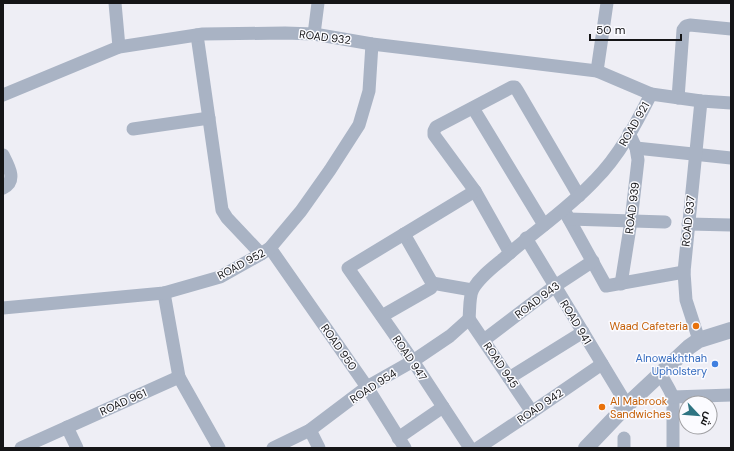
<svg xmlns="http://www.w3.org/2000/svg" width="734" height="451" font-family="'DM Sans',Cairo,sans-serif">
<rect width="100%" height="100%" fill="#eeeef5"/>
<g fill="none" stroke-linecap="round" stroke-linejoin="round">
<!-- minor -->
<g stroke="#a9b3c4" stroke-width="13">
<polyline points="115,3 119,47"/>
<polyline points="314,34 318,3"/>
<polyline points="197,35 222,210 227,218 261,254"/>
<polyline points="597,71 607,3"/>
<polyline points="3,95 119,47 203,34 285,33 314,34 372,44 597,71 651,94"/>
<polyline points="678,98 683,30 686,26 690,25 731,29"/>
<polyline points="473,108 544,225"/>
<polyline points="133,129 209,118"/>
<polyline points="636,148 731,158"/>
<path d="M3 155C8 165 18 181 3 188"/>
<polyline points="564,210 606,286 684,272"/>
<polyline points="569,219 665,222"/>
<polyline points="688,224 731,225"/>
<polyline points="526,238 627,405"/>
<polyline points="270,248 367,387 405,448"/>
<polyline points="510,253 475,191 434,135 434,131 436,127 512,87 515,87 517,90 579,196"/>
<polyline points="432,283 472,290"/>
<polyline points="621,284 631,221 638,160 636,148 629,133"/>
<polyline points="164,293 179,377 219,448"/>
<polyline points="3,308 164,293 220,277 261,254 270,248 301,211 330,170 359,125 369,91 372,44"/>
<polyline points="382,316 431,288 432,283 404,234"/>
<path d="M469 319C470 310 469 296 473 289 480 277 492 268 503 259 533 232 567 210 595 180 619 156 636 124 651 94L701 101 731 103"/>
<polyline points="469,319 532,412"/>
<polyline points="484,340 555,286 593,261"/>
<polyline points="699,340 686,300 684,272 701,101"/>
<polyline points="660,373 669,389 673,397 673,448"/>
<polyline points="509,378 583,332"/>
<polyline points="673,397 731,395"/>
<polyline points="67,427 77,448"/>
<polyline points="310,430 319,448"/>
<polyline points="398,438 443,407"/>
<polyline points="624,438 624,448"/>
<polyline points="21,448 179,377"/>
<polyline points="273,448 310,430 367,387 413,361 450,336 469,319"/>
<polyline points="470,448 413,361 348,268 475,191"/>
<polyline points="478,448 532,412 602,364"/>
</g>
<!-- tertiary -->
<polyline stroke="#a9b3c4" stroke-width="16" points="586,448 627,405 689,347 699,340 731,330"/>
</g>
<!-- markers -->
<g fill="#e8710a" stroke="#fbfbff" stroke-width="1.5">
<circle cx="696" cy="326" r="4"/>
<circle cx="602" cy="407" r="4"/>
</g>
<circle fill="#3f7fe0" stroke="#fbfbff" stroke-width="1.5" cx="715" cy="364" r="4"/>
<g text-anchor="middle" stroke-width="3" stroke-linejoin="round" paint-order="stroke">
<!-- street labels -->
<g font-size="11" fill="#151517" stroke="#fbfbff">
<text transform="translate(325 37) rotate(7)" y="4">ROAD 932</text>
<text transform="translate(634 124) rotate(-60)" y="4">ROAD 921</text>
<text transform="translate(632 208) rotate(-83)" y="4">ROAD 939</text>
<text transform="translate(688 221) rotate(-84)" y="4">ROAD 937</text>
<text transform="translate(241 264) rotate(-28)" y="4">ROAD 952</text>
<text transform="translate(537 300) rotate(-37)" y="4">ROAD 943</text>
<text transform="translate(576 322) rotate(59)" y="4">ROAD 941</text>
<text transform="translate(339 347) rotate(55)" y="4">ROAD 950</text>
<text transform="translate(410 358) rotate(56)" y="4">ROAD 947</text>
<text transform="translate(501 365) rotate(56)" y="4">ROAD 945</text>
<text transform="translate(373 386) rotate(-33)" y="4">ROAD 954</text>
<text transform="translate(123 402) rotate(-24)" y="4">ROAD 961</text>
<text transform="translate(540 406) rotate(-34)" y="4">ROAD 942</text>
</g>
<!-- food labels -->
<g font-size="11" fill="#c56008" stroke="#fbfbff" text-anchor="end">
<text x="688" y="330">Waad Cafeteria</text>
<text x="610" y="405" text-anchor="start">Al Mabrook<tspan x="610" dy="13">Sandwiches</tspan></text>
</g>
<!-- shop labels -->
<g font-size="11" fill="#366cbe" stroke="#fbfbff" text-anchor="end">
<text x="707" y="362">Alnowakhthah<tspan x="707" dy="13">Upholstery</tspan></text>
</g>
</g>
<!-- border -->
<rect width="734" height="451" fill="none" stroke="#151517" stroke-width="8"/>
<!-- north arrow -->
<g transform="translate(698 415) rotate(116)"><circle r="19" fill="#fbfbff" stroke="#9f9fa2"/>
<path d="M0-3L7 15L0 10L-7 15Z" fill="#2e7482"/>
<text y="-6" font-size="11" font-weight="bold" text-anchor="middle" fill="#151517">ش</text>
</g>
<!-- scale -->
<path d="M590 34v6h91v-6" fill="none" stroke="#151517" stroke-width="2"/>
<text x="596" y="34" font-size="12" fill="#151517" stroke="#fbfbff" stroke-width="3" paint-order="stroke">50 m</text>
</svg>
